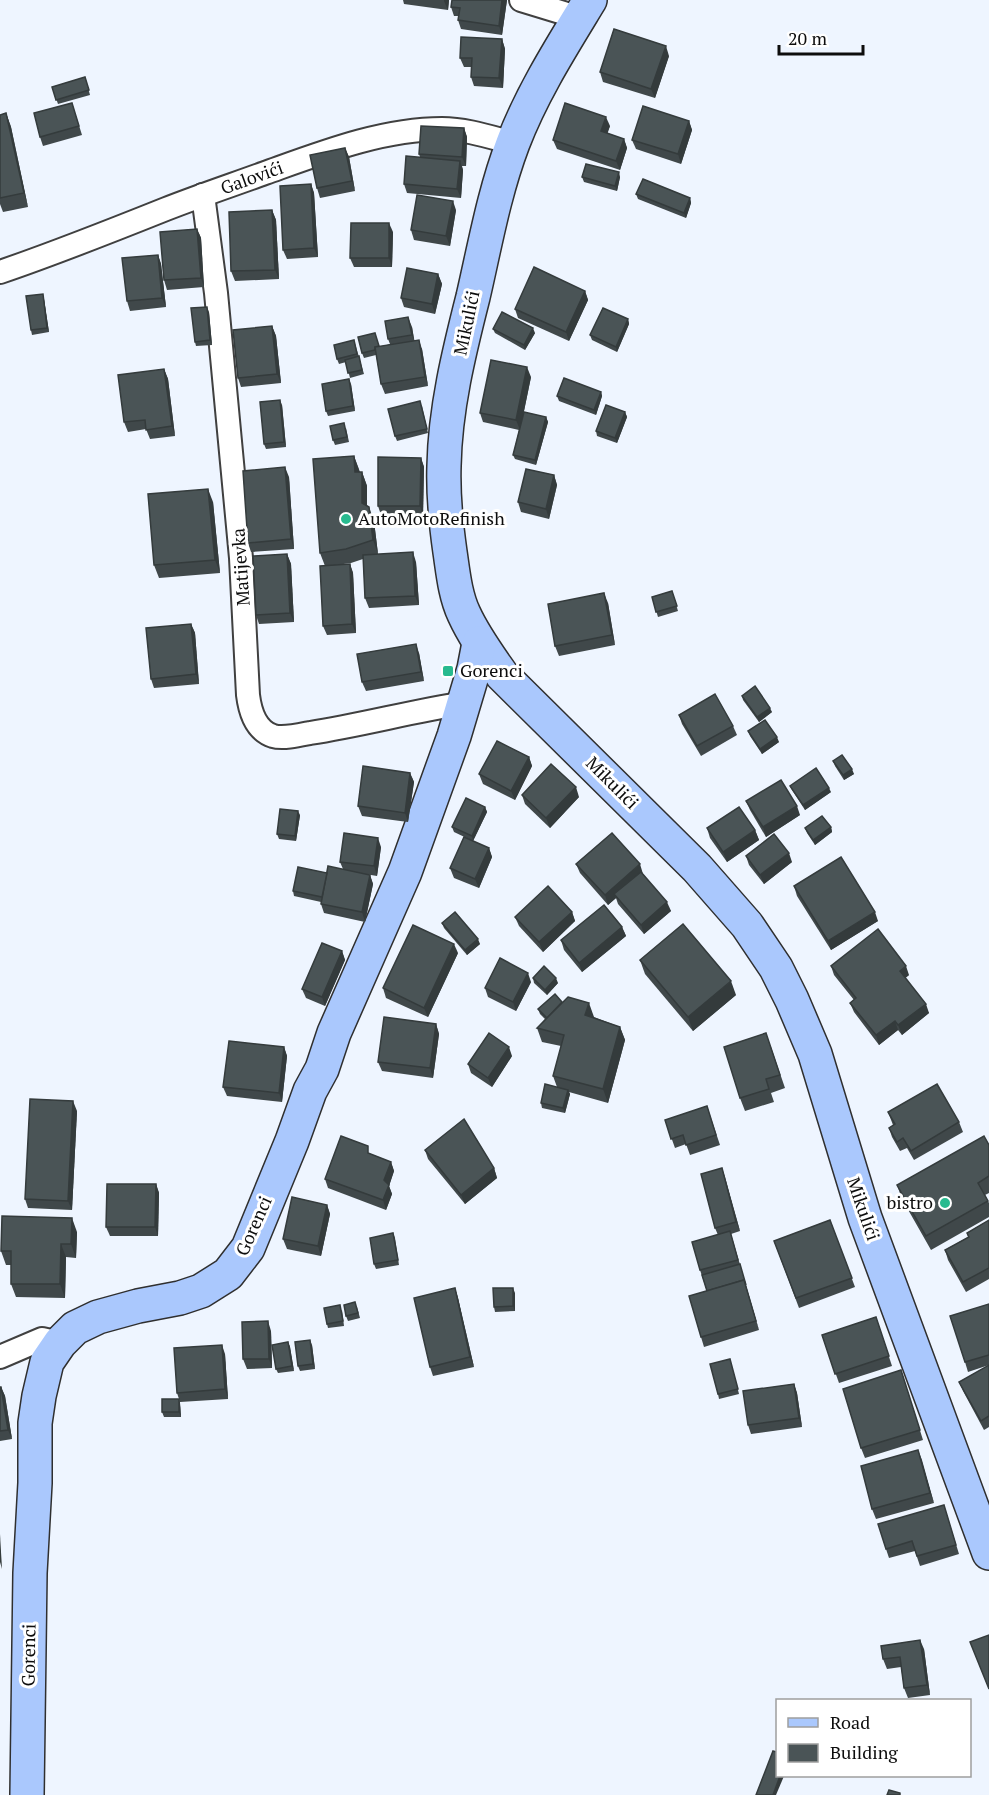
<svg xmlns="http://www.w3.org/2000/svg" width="989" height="1795" font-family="'PT Serif',serif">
<rect width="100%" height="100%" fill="#eef5ff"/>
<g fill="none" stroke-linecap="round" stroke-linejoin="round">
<!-- street casing -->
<g stroke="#404040" stroke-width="26">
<g id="street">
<polyline points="521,0 580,18"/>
<path d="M203 195 216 293 241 558 248 695C250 711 255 730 273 736 283 739 300 735 310 733 362 725 413 711 465 703"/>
<path d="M0 272C56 253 111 231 166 209 199 196 232 185 265 173 321 153 382 129 442 129 466 129 490 137 513 143"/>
<polyline points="0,1357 42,1339 60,1343"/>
</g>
</g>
<!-- secondary casing -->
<g stroke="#2f2f2f" stroke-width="36">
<g id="secondary">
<path d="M590 0C562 46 532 93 513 143 494 193 485 245 473 297 459 352 445 409 444 466 443 495 446 524 450 552 453 572 455 595 464 614 474 636 488 655 502 675L697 868 747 925 776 968 792 1000 815 1054 865 1218 989 1553"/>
<polyline points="27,1795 30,1573 35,1483 35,1423 39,1396 47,1362 60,1343 75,1328 98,1317 138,1306 180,1298 201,1291 228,1274 248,1248 292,1141 310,1091 322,1069 334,1033 405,872 454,736 474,669 479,643"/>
</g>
</g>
<!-- street -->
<use href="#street" stroke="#fff" stroke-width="22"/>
<!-- secondary -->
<use href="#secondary" stroke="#aac8fd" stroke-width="33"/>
</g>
<!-- wall -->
<g fill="#40484a">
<polygon points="403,0 449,0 448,10 404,4"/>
<polygon points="452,0 507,0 502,35 461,29 458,20 458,16 454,16 451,7"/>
<polygon points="502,39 505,49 503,88 474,86 471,77 471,67 464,67 460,58"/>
<polygon points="669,56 655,98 603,82 600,72"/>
<polygon points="85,77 90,95 58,104 52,87"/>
<polygon points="72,103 82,135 43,146 40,137"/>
<polygon points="6,113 11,127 28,207 3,212 0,204 0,115"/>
<polygon points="689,121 692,130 681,164 636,149 632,140"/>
<polygon points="610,126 607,133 624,139 627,148 620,170 557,149 553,140"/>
<polygon points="464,128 467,137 466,166 462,166 463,170 461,198 407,193 404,184 420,157 419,154"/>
<polygon points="345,148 349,157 355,191 320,198 317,188"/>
<polygon points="582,177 620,177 617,191 584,182"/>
<polygon points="311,184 314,193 318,257 287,259 283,250"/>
<polygon points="636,194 690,198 691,203 686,218 638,199"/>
<polygon points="272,210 276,220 279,279 235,281 231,271"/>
<polygon points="456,210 450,246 414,240 411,230"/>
<polygon points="197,229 201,238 204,287 167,290 164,280"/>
<polygon points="393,232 392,267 354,267 350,258"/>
<polygon points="158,255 161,264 166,307 130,311 127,301"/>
<polygon points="438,274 442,284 435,314 404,307 401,298"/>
<polygon points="585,291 588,300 569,341 518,318 515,309"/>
<polygon points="44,299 49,332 32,335 31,330"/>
<polygon points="209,312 212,345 196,346 195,342"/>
<polygon points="628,319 629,324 617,352 592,340 590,335"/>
<polygon points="272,326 276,336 281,383 241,387 238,378"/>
<polygon points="412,327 414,340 422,349 428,386 385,394 381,384 376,355 364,358 362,353 390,344 388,339"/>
<polygon points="493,329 535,333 525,350 495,333"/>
<polygon points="354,340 364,374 350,378 346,362 339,364 337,359"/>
<polygon points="164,369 168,379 175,436 150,439 146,429 128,432 124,422"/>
<polygon points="531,377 522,421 546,417 548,422 536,465 515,459 513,455 519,430 483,422 480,413"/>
<polygon points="351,384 355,411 328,416 326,411"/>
<polygon points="601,392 602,396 596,415 559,401 557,396"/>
<polygon points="282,405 286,447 266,449 264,444"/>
<polygon points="422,406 428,433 397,441 395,436"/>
<polygon points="625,412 627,417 617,443 597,436 596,431"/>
<polygon points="346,428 349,442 335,445 333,440"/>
<polygon points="354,456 360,472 362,472 367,486 367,506 374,521 378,554 376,555 416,562 419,605 369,608 365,598 363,559 351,563 336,565 350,564 353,573 356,633 327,635 323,626 325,566 320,553"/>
<polygon points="421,458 424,467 423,516 381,515 378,506"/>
<polygon points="554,475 557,485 549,519 521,512 518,502"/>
<polygon points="289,477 294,549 251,552 248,543"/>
<polygon points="213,502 220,573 159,578 154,565"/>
<polygon points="287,554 291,564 294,622 259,624 256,615"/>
<polygon points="672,591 678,611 658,617 652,597"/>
<polygon points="608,603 615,645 559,656 555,646"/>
<polygon points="191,624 195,633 199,684 154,688 151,679"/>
<polygon points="419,653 424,681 366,691 362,682"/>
<polygon points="742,696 772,712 759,722 743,700"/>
<polygon points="679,715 733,726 737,735 701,756 682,724"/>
<polygon points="748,731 779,742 762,754 750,736"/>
<polygon points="529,757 532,766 515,800 483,784 479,774"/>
<polygon points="833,761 854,774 844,780 835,766"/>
<polygon points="410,773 414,782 408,822 362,816 358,806"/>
<polygon points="790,786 831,792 805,810 792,790"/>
<polygon points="522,795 579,797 550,828 525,804"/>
<polygon points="746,801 800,815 766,837 750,810"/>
<polygon points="485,807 487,812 473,841 454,832 452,827"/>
<polygon points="300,815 296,841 279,839 277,834"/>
<polygon points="831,827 832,832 815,845 807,833 805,828"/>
<polygon points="707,828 755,830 759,840 727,862 710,838"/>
<polygon points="381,847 377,876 365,874 370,875 373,884 365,922 324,913 321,904 321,902 294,896 293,891 327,873 343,869 340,862"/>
<polygon points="489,848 492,857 479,888 454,878 450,868"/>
<polygon points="746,856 792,862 764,884 749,865"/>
<polygon points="576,864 643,874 671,911 644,934 618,904 616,898 608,905 580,873"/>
<polygon points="794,886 878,921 831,950 797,896"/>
<polygon points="572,912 575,921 543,952 519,926 515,917"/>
<polygon points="442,923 480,944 467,955 444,928"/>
<polygon points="622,927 626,936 582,972 564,950 561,940"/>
<polygon points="342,951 345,960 325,1006 306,998 302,989"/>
<polygon points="458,953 428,1017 386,998 383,988"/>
<polygon points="640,960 736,995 693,1031 645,974"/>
<polygon points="831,966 909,975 905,978 929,1013 902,1035 898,1030 879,1045 854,1012 850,1003 854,1000 834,975"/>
<polygon points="533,978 558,983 547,995 534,983"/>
<polygon points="531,982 516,1011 488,997 485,988"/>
<polygon points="562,1002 594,1017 620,1027 625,1040 608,1103 569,1092 570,1094 565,1113 542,1108 541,1103 557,1087 553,1076 561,1046 542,1042 537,1028 545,1019 540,1014 538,1009"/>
<polygon points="436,1024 439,1034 433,1078 382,1071 378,1062"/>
<polygon points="284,1047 287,1056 282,1102 227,1096 223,1087"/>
<polygon points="771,1047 785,1088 771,1093 774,1102 745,1111 740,1098"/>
<polygon points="512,1056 492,1087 471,1073 468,1064"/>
<polygon points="707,1106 720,1145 690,1155 686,1144 675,1148 665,1120"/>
<polygon points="77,1111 72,1210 28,1208 25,1199"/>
<polygon points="888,1112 959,1122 963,1132 914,1160 907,1148 900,1151 892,1137 889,1128 893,1125"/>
<polygon points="989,1145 989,1193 985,1195 989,1203 989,1217 931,1250 902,1199 897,1185"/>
<polygon points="425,1150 494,1168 497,1178 465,1204 428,1159"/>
<polygon points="371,1154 391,1162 394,1171 389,1186 392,1194 386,1210 328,1188 325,1179"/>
<polygon points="722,1168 740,1231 731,1234 759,1330 704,1347 701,1337 707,1291 700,1270 718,1235 715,1228"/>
<polygon points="156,1184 159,1193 158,1236 110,1236 106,1227"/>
<polygon points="327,1205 330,1214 321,1256 287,1249 283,1239"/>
<polygon points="830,1220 855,1287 799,1308 774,1241"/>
<polygon points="989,1220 989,1279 966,1292 948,1260 945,1250 968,1237 967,1233"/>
<polygon points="77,1232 76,1258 66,1257 65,1298 16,1297 11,1284 11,1265 6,1265 1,1251"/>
<polygon points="393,1233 399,1265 376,1269 374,1264"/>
<polygon points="455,1288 458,1298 474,1367 433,1376 430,1367"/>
<polygon points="515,1293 515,1311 495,1312 494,1307"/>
<polygon points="989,1304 989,1365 968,1372 965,1362"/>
<polygon points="357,1307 360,1318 348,1321 346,1316"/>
<polygon points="342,1310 344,1326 328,1328 327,1324"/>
<polygon points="876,1317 892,1366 839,1383 822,1335"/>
<polygon points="271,1331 272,1368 247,1369 243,1359"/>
<polygon points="288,1342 290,1347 294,1371 278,1373 276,1369"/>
<polygon points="312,1345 315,1369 300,1371 298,1366"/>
<polygon points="225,1354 228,1399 180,1402 177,1393"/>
<polygon points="730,1359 739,1394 719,1399 718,1394"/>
<polygon points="989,1365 989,1427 984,1430 963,1391 959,1382"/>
<polygon points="901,1370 923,1440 865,1458 861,1448"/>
<polygon points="794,1384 797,1393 802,1427 751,1434 748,1425"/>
<polygon points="0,1387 1,1387 5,1396 12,1439 0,1441"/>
<polygon points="179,1399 180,1403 181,1417 164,1417 162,1412"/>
<polygon points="918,1450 934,1503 876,1519 872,1509"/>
<polygon points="944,1505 959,1554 920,1566 915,1551 889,1558 886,1549"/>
<polygon points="924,1649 930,1695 908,1698 904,1688 901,1667 887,1669 883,1659"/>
</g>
<!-- shaded-wall -->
<g fill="#343b3c">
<polygon points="444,0 449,0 448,10 444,1"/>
<polygon points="502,0 507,0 502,35 499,26"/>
<polygon points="502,39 505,49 503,88 499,78"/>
<polygon points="666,46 669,56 655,98 651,89"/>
<polygon points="6,113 11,127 28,207 24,193"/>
<polygon points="606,117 610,126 605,141 601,131"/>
<polygon points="689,121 692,130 681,164 678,154"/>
<polygon points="464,128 467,137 466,166 462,157"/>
<polygon points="624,139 627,148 620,170 616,161"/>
<polygon points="345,148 349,157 355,191 352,181"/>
<polygon points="460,161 463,170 461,198 457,189"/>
<polygon points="619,172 620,177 617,191 615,186"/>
<polygon points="311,184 314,193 318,257 314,248"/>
<polygon points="690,198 691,203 686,218 684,213"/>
<polygon points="453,201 456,210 450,246 446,236"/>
<polygon points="272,210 276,220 279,279 275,270"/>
<polygon points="389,223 393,232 392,267 389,258"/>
<polygon points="197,229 201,238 204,287 201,278"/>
<polygon points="158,255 161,264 166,307 162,298"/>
<polygon points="438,274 442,284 435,314 432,304"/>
<polygon points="585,291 588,300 569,341 566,332"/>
<polygon points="43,294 44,299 49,332 47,328"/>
<polygon points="207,307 209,312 212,345 210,340"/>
<polygon points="408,317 412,327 415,344 412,335"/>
<polygon points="628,319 629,324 617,352 616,347"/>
<polygon points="272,326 276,336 281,383 277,374"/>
<polygon points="533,328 535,333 525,350 524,345"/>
<polygon points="419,340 422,349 428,386 425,377"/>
<polygon points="527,367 531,377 520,430 516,420"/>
<polygon points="164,369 168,379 175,436 172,426"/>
<polygon points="349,379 351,384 355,411 353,406"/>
<polygon points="601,392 602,396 596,415 594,410"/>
<polygon points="280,400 282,405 286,447 284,442"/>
<polygon points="625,412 627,417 617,443 615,438"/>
<polygon points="546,417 548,422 536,465 535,460"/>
<polygon points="354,456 359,470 360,486 355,472"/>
<polygon points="421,458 424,467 423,516 420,506"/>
<polygon points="285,467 289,477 294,549 291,539"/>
<polygon points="362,472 367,486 367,516 362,503"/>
<polygon points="554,475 557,485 549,519 546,509"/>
<polygon points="208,489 213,502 220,573 215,560"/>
<polygon points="369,507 374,521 378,554 373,540"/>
<polygon points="413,552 416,562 419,605 415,596"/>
<polygon points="287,554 291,564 294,622 290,613"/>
<polygon points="350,564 353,573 356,633 352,624"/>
<polygon points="604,593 608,603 615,645 612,635"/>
<polygon points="191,624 195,633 199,684 196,674"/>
<polygon points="416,644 419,653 424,681 421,672"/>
<polygon points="770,708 772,712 759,722 757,717"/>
<polygon points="777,737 779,742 762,754 760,749"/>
<polygon points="529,757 532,766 515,800 511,791"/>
<polygon points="852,769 854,774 844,780 843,775"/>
<polygon points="410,773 414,782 408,822 405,813"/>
<polygon points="576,787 579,797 550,828 546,818"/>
<polygon points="829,788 831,792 805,810 803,805"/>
<polygon points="797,806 800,815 766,837 763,827"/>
<polygon points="485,807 487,812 473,841 472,836"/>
<polygon points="298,811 300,815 296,841 295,836"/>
<polygon points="831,827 832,832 815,845 813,840"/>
<polygon points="755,830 759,840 727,862 723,852"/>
<polygon points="378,838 381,847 377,876 374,866"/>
<polygon points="489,848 492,857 479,888 475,879"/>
<polygon points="789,853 792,862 764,884 760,875"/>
<polygon points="640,864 643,874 614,894 616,898 608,905 605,895"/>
<polygon points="370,875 373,884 365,922 362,912"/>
<polygon points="667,902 671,911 644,934 641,925"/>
<polygon points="572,912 575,921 543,952 539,942"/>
<polygon points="875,912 878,921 831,950 828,941"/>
<polygon points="622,927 626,936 582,972 579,963"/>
<polygon points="478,939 480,944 467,955 465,950"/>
<polygon points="454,944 458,953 428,1017 424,1008"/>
<polygon points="342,951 345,960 325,1006 322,997"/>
<polygon points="906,966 909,975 903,980 900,971"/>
<polygon points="528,973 531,982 516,1011 513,1002"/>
<polygon points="556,978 558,983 547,995 545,990"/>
<polygon points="731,981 736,995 693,1031 688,1017"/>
<polygon points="589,1003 594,1017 590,1028 585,1015"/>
<polygon points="926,1004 929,1013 902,1035 898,1025"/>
<polygon points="895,1021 898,1030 879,1045 876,1035"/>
<polygon points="436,1024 439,1034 433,1078 430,1068"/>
<polygon points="620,1027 625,1040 608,1103 603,1089"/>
<polygon points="284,1047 287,1056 282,1102 279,1093"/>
<polygon points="509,1047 512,1056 492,1087 488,1078"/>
<polygon points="568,1090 570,1094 565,1113 563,1108"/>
<polygon points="73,1101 77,1111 72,1210 68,1201"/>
<polygon points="391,1162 394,1171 389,1186 392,1194 386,1210 383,1200 384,1180"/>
<polygon points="494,1168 497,1178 465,1204 461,1195"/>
<polygon points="722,1168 725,1177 740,1231 736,1222"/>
<polygon points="156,1184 159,1193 158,1236 155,1227"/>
<polygon points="327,1205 330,1214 321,1256 318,1246"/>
<polygon points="72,1218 77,1232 76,1258 71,1244"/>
<polygon points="730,1231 733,1241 759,1330 756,1321"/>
<polygon points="393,1233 395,1238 399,1265 398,1260"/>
<polygon points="61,1244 66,1257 65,1298 60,1284"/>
<polygon points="455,1288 458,1298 474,1367 470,1357"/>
<polygon points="513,1288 515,1293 515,1311 513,1306"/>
<polygon points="268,1321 271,1331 272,1368 269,1359"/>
<polygon points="310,1340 312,1345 315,1369 313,1364"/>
<polygon points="288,1342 290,1347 294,1371 292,1366"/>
<polygon points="222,1345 225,1354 228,1399 225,1389"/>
<polygon points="794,1384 797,1393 802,1427 799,1418"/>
<polygon points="1,1387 5,1396 12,1439 8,1430"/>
<polygon points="179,1399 180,1403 181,1417 179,1412"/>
<polygon points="918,1450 922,1460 934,1503 930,1493"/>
<polygon points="0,1534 2,1569 0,1562"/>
<polygon points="920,1640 924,1649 930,1695 927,1685"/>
<polygon points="780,1776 784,1776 776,1795 773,1795"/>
</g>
<!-- building -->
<g fill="#4a5456" stroke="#343b3c" stroke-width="1.5">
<polygon points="452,0 502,0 499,26 458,20 460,8 451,7"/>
<polygon points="614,29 666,46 651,89 600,72"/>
<polygon points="461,37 502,39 499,78 471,77 472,58 460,58"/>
<polygon points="85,77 89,90 56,100 52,87"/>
<polygon points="72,103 79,126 40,137 34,113"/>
<polygon points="565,103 606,117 601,131 624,139 616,161 553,140"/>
<polygon points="643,106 689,121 678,154 632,140"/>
<polygon points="6,113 24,193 0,198 0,115"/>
<polygon points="421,126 464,128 462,157 419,154"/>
<polygon points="345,148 352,181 317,188 310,155"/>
<polygon points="406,156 460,161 457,189 404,184"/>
<polygon points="586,164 619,172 615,186 582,177"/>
<polygon points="643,179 690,198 684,213 636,194"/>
<polygon points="311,184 314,248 283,250 280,186"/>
<polygon points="417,195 453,201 446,236 411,230"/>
<polygon points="272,210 275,270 231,271 229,212"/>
<polygon points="351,223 389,223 389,258 350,258"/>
<polygon points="197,229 201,278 164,280 160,232"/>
<polygon points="158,255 162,298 127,301 122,258"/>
<polygon points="534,267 585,291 566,332 515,309"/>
<polygon points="407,268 438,274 432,304 401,298"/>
<polygon points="43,294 47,328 31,330 26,296"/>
<polygon points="207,307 210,340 195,342 191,308"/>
<polygon points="603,308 628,319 616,347 590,335"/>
<polygon points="502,312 533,328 524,345 493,329"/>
<polygon points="408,317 412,335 388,339 385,321"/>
<polygon points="272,326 277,374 238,378 233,330"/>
<polygon points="375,333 379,346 375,347 375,350 362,353 358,337"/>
<polygon points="354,340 357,354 337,359 334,345"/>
<polygon points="419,340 425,377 381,384 375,347"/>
<polygon points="359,356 362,370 348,373 345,360"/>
<polygon points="491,360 527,367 516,420 480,413"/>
<polygon points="164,369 172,426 146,430 145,420 124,422 118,375"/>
<polygon points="564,378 601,392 594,410 557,396"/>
<polygon points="349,379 353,406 326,411 322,384"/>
<polygon points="280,400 284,442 264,444 260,402"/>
<polygon points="420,401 427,429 395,436 388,409"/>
<polygon points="606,405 625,412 615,438 596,431"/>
<polygon points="524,412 546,417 535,460 513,455"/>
<polygon points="344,423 347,437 333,440 330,426"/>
<polygon points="354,456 355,472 362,472 362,503 369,507 373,540 346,549 320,553 313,459"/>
<polygon points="378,457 421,458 420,506 378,506"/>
<polygon points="285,467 291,539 248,543 243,471"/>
<polygon points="526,469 554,475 546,509 518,502"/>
<polygon points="208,489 215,560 154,565 148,494"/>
<polygon points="413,552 415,596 365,598 363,555"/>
<polygon points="287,554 290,613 256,615 253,556"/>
<polygon points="350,564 352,624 323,626 320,566"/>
<polygon points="672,591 677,606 656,612 652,597"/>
<polygon points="604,593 612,635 555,646 548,604"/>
<polygon points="191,624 196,674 151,679 146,628"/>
<polygon points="416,644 421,672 362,682 357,654"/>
<polygon points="755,686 770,708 757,717 742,696"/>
<polygon points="715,694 733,726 697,746 679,715"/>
<polygon points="765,720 777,737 760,749 748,731"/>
<polygon points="497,741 529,757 511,791 479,774"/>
<polygon points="842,755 852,769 843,775 833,761"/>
<polygon points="551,764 576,787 546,818 522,795"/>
<polygon points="363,766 410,773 405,813 358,806"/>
<polygon points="816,768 829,788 803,805 790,786"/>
<polygon points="781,780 797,806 763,827 746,801"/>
<polygon points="466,798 485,807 472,836 452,827"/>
<polygon points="739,807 755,830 723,852 707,828"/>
<polygon points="280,809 298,811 295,836 277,834"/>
<polygon points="822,816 831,827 813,840 805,828"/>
<polygon points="344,833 378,838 374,866 340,862"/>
<polygon points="612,833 640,864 605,895 576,864"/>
<polygon points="774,834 789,853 760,875 746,856"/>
<polygon points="464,837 489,848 475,879 450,868"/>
<polygon points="841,857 875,912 828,941 794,886"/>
<polygon points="328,866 370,875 362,912 321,904"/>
<polygon points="298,867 327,873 322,897 293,891"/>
<polygon points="641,872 667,902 641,925 614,894"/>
<polygon points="548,886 572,912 539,942 515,917"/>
<polygon points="604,905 622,927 579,963 561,940"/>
<polygon points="455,912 478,939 465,950 442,923"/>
<polygon points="683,924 731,981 688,1017 640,960"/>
<polygon points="413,925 454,944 424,1008 383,988"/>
<polygon points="878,929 906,966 900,971 926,1004 898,1025 895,1021 876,1035 850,1003 856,998 831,966"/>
<polygon points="322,943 342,951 322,997 302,989"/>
<polygon points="500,958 528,973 513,1002 485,988"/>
<polygon points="544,966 556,978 545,990 533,978"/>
<polygon points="555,994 562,1002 547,1018 538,1009"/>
<polygon points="568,997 589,1003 585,1015 620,1027 603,1089 553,1076 564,1035 537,1028"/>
<polygon points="384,1017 436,1024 430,1068 378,1062"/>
<polygon points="489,1033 509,1047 488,1078 468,1064"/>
<polygon points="766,1033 780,1075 766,1079 769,1089 740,1098 724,1047"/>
<polygon points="229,1041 284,1047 279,1093 223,1087"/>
<polygon points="545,1084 568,1090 563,1108 541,1103"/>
<polygon points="937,1084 959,1122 911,1151 903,1138 897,1142 889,1128 895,1124 888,1112"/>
<polygon points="30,1099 73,1101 68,1201 25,1199"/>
<polygon points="707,1106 716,1135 686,1145 683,1135 671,1139 665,1120"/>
<polygon points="464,1119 494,1168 461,1195 425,1150"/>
<polygon points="341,1136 368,1146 368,1153 391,1162 384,1180 389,1185 383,1200 325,1179"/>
<polygon points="984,1136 989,1145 989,1176 978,1183 988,1201 926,1236 897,1185"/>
<polygon points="722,1168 736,1222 715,1228 701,1174"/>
<polygon points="107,1184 156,1184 155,1227 106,1227"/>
<polygon points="292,1197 327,1205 318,1246 283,1239"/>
<polygon points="2,1216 72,1218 71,1244 61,1244 60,1284 11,1284 11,1251 1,1251"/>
<polygon points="830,1220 852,1278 796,1298 774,1241"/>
<polygon points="989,1220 989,1268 963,1282 945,1250 969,1237 967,1233"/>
<polygon points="730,1231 738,1260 700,1270 692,1242"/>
<polygon points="393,1233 398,1260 374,1264 370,1238"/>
<polygon points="740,1264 746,1285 744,1280 707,1291 702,1275"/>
<polygon points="744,1280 756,1321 701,1337 689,1296"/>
<polygon points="455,1288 470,1357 430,1367 414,1298"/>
<polygon points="493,1288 513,1288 513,1306 494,1307"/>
<polygon points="355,1302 358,1313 346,1316 344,1305"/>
<polygon points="989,1304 989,1355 965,1362 950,1316"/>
<polygon points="340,1305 343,1321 327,1324 324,1308"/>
<polygon points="876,1317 889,1356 835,1374 822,1335"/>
<polygon points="268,1321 269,1359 243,1359 242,1322"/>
<polygon points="310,1340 313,1364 298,1366 295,1342"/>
<polygon points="288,1342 292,1366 276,1369 272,1345"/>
<polygon points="222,1345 225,1389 177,1393 174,1348"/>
<polygon points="730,1359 738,1389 718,1394 710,1364"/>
<polygon points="989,1365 989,1416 981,1421 959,1382"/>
<polygon points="901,1370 920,1430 861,1448 843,1389"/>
<polygon points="794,1384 799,1418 748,1425 743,1391"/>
<polygon points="0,1387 1,1387 8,1430 0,1431"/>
<rect x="162" y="1399" width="17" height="13"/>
<polygon points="918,1450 930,1493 872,1509 861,1466"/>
<polygon points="944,1505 956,1545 917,1556 912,1541 886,1549 878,1524"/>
<polygon points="989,1635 989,1689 970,1642"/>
<polygon points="920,1640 927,1685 904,1688 900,1657 883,1659 881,1646"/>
<polygon points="773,1751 777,1752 777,1776 780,1776 773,1795 756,1795"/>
<polygon points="889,1790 900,1793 900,1795 887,1795"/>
</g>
<!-- markers -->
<g fill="#28ba8f" stroke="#fff" stroke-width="2">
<circle cx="346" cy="519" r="6"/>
<rect x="442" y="665" width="12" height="12" rx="3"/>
<circle cx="945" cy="1203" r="6"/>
</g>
<g text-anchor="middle" stroke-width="6" stroke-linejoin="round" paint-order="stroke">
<!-- street labels -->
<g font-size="18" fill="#0d0d0d" stroke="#fff">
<text transform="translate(252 178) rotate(-20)" y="6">Galovići</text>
<text transform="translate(467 323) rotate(-78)" y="6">Mikulići</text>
<text transform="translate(241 567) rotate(-94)" y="6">Matijevka</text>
<text transform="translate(612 783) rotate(45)" y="6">Mikulići</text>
<text transform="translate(863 1209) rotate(71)" y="6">Mikulići</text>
<text transform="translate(254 1226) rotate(-66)" y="6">Gorenci</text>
<text transform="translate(29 1655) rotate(-89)" y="6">Gorenci</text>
</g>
<!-- poi labels -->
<g font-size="18" fill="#0d0d0d" stroke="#fff" text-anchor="start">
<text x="358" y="525">AutoMotoRefinish</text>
<text x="460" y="677">Gorenci</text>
<text x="933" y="1209" text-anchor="end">bistro</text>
</g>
</g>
<!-- legend -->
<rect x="776" y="1699" width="195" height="78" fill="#ffffff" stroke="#9e9e9e" stroke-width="1.5"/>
<rect x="788" y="1718" width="30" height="9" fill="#aac8fd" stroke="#9e9e9e" stroke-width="1.5"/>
<text x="830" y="1729" font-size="18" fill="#0d0d0d">Road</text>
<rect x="788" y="1744" width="30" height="18" fill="#4a5456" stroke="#9e9e9e" stroke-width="1.5"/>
<text x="830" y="1759" font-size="18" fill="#0d0d0d">Building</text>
<!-- scale -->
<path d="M779 45v9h84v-9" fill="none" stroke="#0d0d0d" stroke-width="3"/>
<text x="788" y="45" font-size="18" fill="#0d0d0d" stroke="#ffffff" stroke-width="4.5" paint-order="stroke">20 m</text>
</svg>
